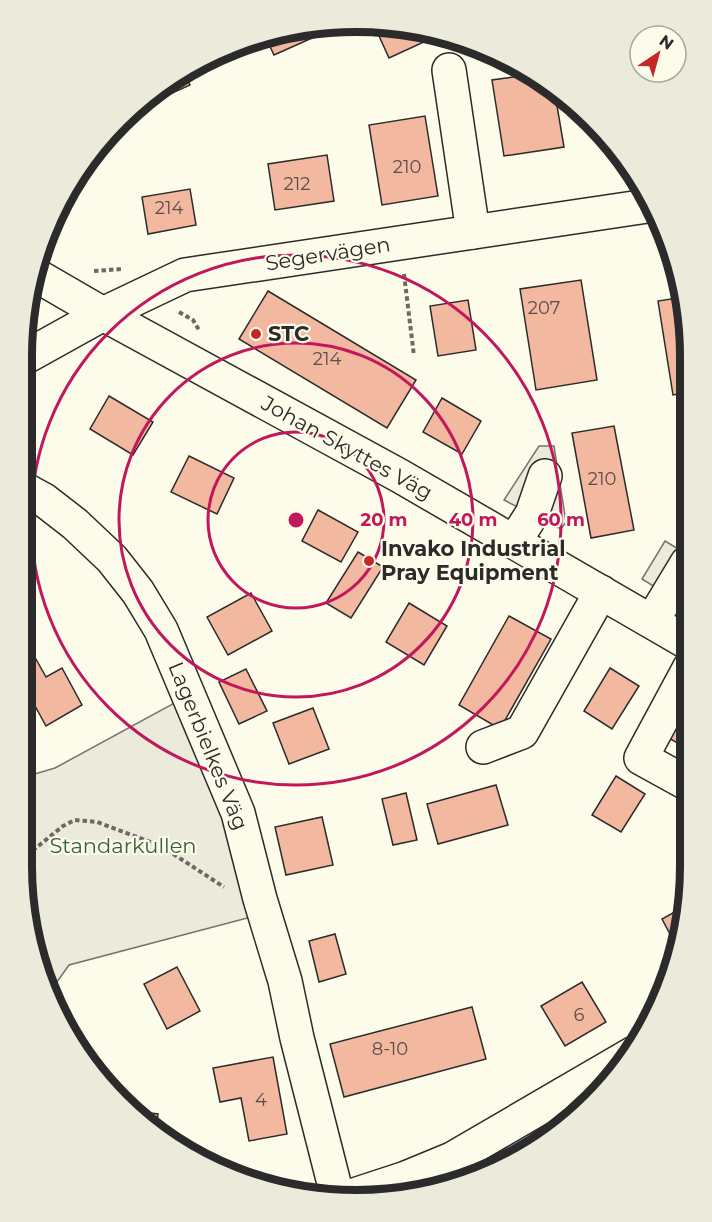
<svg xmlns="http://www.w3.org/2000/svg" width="712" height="1222" font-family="Montserrat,sans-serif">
<rect width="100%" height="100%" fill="#fdfbea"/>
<!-- green -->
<polygon fill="#ecebdb" stroke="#74746e" stroke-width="1.5" points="178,701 225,822 255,916 69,965 49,993 39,973 21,866 21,778 55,768"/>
<!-- parking -->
<g fill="#eceadb" stroke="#74746e" stroke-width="1.5">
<polygon points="539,446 554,446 566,522 561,529 504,500"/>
<polygon points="665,541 690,556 690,609 642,579"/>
<polygon points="602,1087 560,1132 476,1177 474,1168"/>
</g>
<!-- building -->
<g fill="#f2b8a0" stroke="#2b2b2b" stroke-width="1.5">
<polygon points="308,27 312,38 274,55 266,38 290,28"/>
<polygon points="375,27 421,27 439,35 389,58"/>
<polygon points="184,72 190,85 157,100 154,93 170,78"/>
<polygon points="534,74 542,77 554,88 564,147 504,156 492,80"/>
<polygon points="425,116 438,196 382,205 369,125"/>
<polygon points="327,155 334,201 275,210 268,164"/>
<polygon points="190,189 196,225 148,234 142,197"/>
<polygon points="581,280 597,380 536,390 520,289"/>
<polygon points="268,291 416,380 387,428 239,339"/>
<polygon points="683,297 690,334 690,392 673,395 658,301"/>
<polygon points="468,300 476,350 438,356 430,306"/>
<polygon points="109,396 153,422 133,455 90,429"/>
<polygon points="442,398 481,421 462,454 423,432"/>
<polygon points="614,426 634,530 591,538 572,433"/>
<polygon points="690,442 690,517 678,444"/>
<polygon points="189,456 234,478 217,514 171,492"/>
<polygon points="318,510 358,532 341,562 302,541"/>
<polygon points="358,552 383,567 351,618 326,603"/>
<polygon points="251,593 272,631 228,655 207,617"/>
<polygon points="409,603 447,626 424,665 386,642"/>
<polygon points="509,616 551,639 500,729 459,705"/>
<polygon points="27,643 46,677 62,668 82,705 46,726 29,695 21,699 21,646"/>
<polygon points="610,668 639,686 612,729 584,711"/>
<polygon points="246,669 267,711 239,724 219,682"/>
<polygon points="690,692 690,750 665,736"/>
<polygon points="313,708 329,749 289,764 273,723"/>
<polygon points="616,776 645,794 621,832 592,815"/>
<polygon points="496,785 508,825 438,844 427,804"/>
<polygon points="406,793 417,840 393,845 382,799"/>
<polygon points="322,817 333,865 286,875 275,827"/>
<polygon points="687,905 678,949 662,919"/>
<polygon points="335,934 346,974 319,982 309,941"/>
<polygon points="177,967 200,1011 167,1029 144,984"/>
<polygon points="582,982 606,1022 565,1046 541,1006"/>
<polygon points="472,1007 486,1059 344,1097 330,1044"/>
<polygon points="273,1057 287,1134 249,1141 241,1098 220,1102 213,1068"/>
<polygon points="134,1111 158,1114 156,1132"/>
</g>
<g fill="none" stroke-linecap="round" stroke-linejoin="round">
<!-- minor casing -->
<g stroke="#2b2b2b" stroke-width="36">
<g id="minor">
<polyline points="449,70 473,232"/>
<polyline points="34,274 103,314 400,476 690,644"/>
<polyline points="22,359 103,314 185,275 654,205"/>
<polyline points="22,488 44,500 75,524 112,559 138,592 161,630 238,813 260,899 285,981 297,1038 338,1199"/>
<polyline points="514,542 532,514 545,476"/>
<polyline points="652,621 687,563"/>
<polyline points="690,667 641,758 690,785"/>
<polyline points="483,747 522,732 601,592"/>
<polyline points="564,1094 571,1120"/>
<polyline points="342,1199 406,1178 452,1159 634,1053"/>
</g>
</g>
<!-- path -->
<g stroke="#6a6964" stroke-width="4" stroke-dasharray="4.5 3" stroke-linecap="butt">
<polyline points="94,271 122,269"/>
<polyline points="404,274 414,356"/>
<polyline points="26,310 36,316"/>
<polyline points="179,312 193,320 199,330"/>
<polyline points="21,860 63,826 75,820 97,822 161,846 224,887"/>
</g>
<!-- minor -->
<use href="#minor" stroke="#fdfbea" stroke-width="33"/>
</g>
<!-- distance rings -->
<g fill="none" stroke="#c2185b" stroke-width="3">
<circle cx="296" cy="520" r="88"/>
<circle cx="296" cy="520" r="177"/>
<circle cx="296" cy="520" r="265"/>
</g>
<!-- markers -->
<g fill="#c62828" stroke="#fdfbea" stroke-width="2">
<circle cx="256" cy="334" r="6"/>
<circle cx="369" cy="561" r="6"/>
</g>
<g text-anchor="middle" stroke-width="4.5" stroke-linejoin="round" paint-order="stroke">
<!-- number labels -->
<g font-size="18" fill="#5d4e48">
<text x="407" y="173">210</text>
<text x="297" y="190">212</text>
<text x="169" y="214">214</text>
<text x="544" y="314">207</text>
<text x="327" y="365">214</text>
<text x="602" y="485">210</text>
<text x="579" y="1021">6</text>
<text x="390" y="1055">8-10</text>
<text x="261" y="1106">4</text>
</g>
<!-- street labels -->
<g font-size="21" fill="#2b2b2b" stroke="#fdfbea">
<text transform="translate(328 254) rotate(-9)" y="7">Segervägen</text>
<text transform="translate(347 448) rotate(29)" y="7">Johan Skyttes Väg</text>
<text transform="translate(208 746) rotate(68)" y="7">Lagerbielkes Väg</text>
</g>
<!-- poi labels -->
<g font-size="21" font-weight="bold" fill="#2b2b2b" stroke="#fdfbea" text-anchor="start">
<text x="268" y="341">STC</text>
<text x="381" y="556">Invako Industrial<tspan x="381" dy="24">Pray Equipment</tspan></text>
</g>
<!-- park labels -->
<g font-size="21" fill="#34623c" stroke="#fdfbea">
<text x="123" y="853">Standarkullen</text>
</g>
</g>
<!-- crop -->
<path d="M0 0H712V1222H0ZM356 32H356A324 324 0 0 1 680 356V866A324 324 0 0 1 356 1190H356A324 324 0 0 1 32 866V356A324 324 0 0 1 356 32Z" fill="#eceadb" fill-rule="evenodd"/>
<path fill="none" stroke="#2b2b2b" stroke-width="8" d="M356 32H356A324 324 0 0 1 680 356V866A324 324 0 0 1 356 1190H356A324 324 0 0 1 32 866V356A324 324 0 0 1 356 32Z"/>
<circle cx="296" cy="520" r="9" fill="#c2185b" stroke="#fdfbea" stroke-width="3"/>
<g font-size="18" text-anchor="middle" font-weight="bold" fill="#c2185b" stroke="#fdfbea" stroke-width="4.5" stroke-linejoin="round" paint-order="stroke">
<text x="384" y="526">20 m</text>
<text x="473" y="526">40 m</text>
<text x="561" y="526">60 m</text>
</g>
<!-- north arrow -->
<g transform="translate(658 54) rotate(36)"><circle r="28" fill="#fdfbea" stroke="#a9a89e" stroke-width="1.5"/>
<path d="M0-4.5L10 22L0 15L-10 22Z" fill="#c62828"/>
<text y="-9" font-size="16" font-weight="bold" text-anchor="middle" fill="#2b2b2b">N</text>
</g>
</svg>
